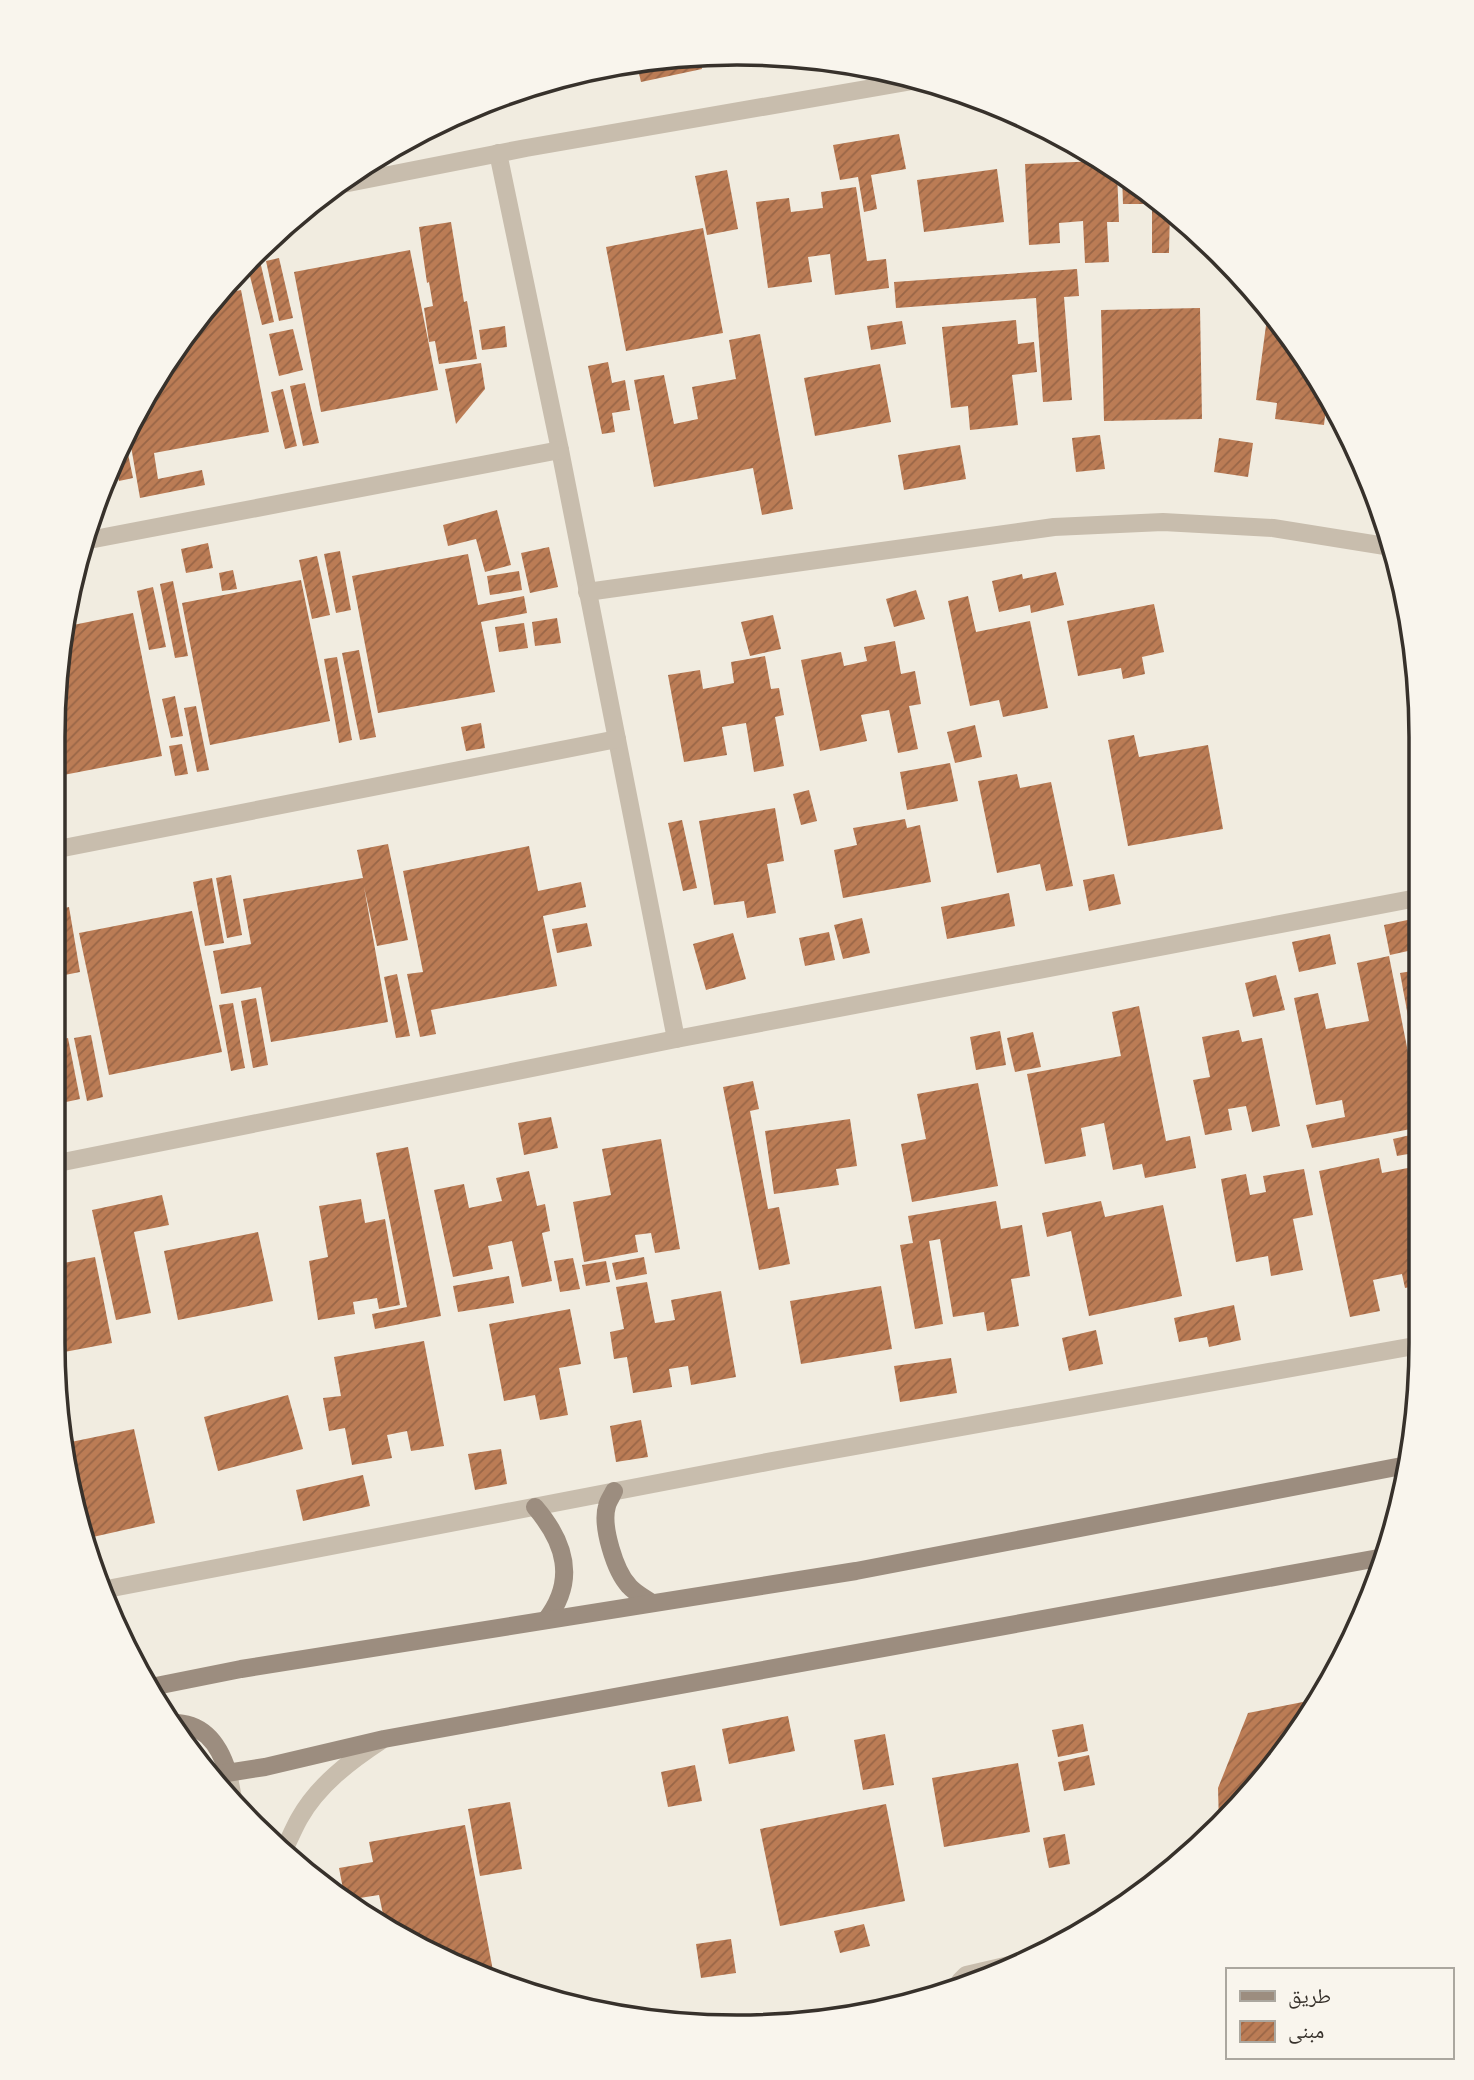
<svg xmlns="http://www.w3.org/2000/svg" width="1474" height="2080" font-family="Signika,'Noto Naskh Arabic',sans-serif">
<defs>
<pattern id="building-hatch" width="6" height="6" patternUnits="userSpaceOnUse" patternTransform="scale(1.75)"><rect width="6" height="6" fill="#bb7c55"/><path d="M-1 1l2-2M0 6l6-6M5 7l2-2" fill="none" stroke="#996647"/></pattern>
</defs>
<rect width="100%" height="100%" fill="#f1ece0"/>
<!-- building -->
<g fill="url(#building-hatch)">
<polygon points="700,57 702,69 641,82 636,61 647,58"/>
<polygon points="899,134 906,169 871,175 877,209 864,212 858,177 840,180 833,145"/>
<polygon points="1101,161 1117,171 1119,222 1107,222 1109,262 1085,263 1083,221 1059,223 1060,243 1029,245 1025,164"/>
<polygon points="997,169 1004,222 924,232 917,180"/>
<polygon points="727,170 738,229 707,235 695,176"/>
<polygon points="1122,174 1148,190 1148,204 1123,204"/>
<polygon points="856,187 867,261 886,259 889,288 835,295 830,254 808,257 812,282 768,288 756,202 789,198 791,212 823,208 821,192"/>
<polygon points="1152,193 1170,209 1169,253 1152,253"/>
<polygon points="451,222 464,302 467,301 477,359 439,364 435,341 429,342 424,308 433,306 429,282 427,283 419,227"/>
<polygon points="1188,226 1203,240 1188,239"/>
<polygon points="703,228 723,333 626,351 606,247"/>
<polygon points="410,250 438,390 321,412 294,272"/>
<polygon points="279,258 293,318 279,321 266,261"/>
<polygon points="260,261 274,322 262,325 247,264"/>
<polygon points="1077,269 1079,296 1064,297 1072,400 1043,402 1036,298 896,308 894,282"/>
<polygon points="241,290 269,432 154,453 158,479 202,470 205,485 140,498 129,435 144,395 194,320 218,295"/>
<polygon points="1200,308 1202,419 1104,421 1101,310"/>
<polygon points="1267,318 1274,319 1327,398 1324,425 1275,419 1277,403 1256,400"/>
<polygon points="1016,320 1018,344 1034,342 1037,372 1012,375 1018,425 970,430 968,406 951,408 942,327"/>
<polygon points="902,321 906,344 871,350 867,326"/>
<polygon points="505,326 507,347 482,350 479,330"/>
<polygon points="293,329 303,370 279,376 269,334"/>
<polygon points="760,334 793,509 762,515 753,468 654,487 634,380 664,375 674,424 698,419 692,387 736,379 729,340"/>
<polygon points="608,362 612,383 625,380 630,410 612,413 615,432 602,434 588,366"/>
<polygon points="481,363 485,389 456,424 445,369"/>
<polygon points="880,364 891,422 815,436 804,378"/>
<polygon points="305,383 319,443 303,446 290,386"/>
<polygon points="283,389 297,446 285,449 271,392"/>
<polygon points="1100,435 1105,469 1076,472 1072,438"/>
<polygon points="1219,438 1253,443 1248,477 1214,472"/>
<polygon points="126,444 133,478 119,481 116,468"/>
<polygon points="960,445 966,479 904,490 898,455"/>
<polygon points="497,510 511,565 485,572 476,539 448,546 443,525"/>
<polygon points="208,543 213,568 186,573 181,549"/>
<polygon points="549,547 558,587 530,593 521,553"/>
<polygon points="340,551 351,610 336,613 324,554"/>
<polygon points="468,554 478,605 524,596 527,613 481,622 495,692 378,713 352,576"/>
<polygon points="317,556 330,615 312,619 299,560"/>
<polygon points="233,570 237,589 222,591 219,573"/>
<polygon points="519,571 522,590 490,595 487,576"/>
<polygon points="1056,572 1064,605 1031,613 1030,605 999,612 992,581 1022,574 1023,579"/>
<polygon points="301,580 330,721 210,745 182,603"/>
<polygon points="173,581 188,656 175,658 160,584"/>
<polygon points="153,587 166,647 149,650 137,591"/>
<polygon points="916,590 925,619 894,627 886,599"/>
<polygon points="968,596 976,632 1030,621 1048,708 1003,717 999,700 970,706 948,601"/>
<polygon points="1154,604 1164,652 1142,657 1145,674 1123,679 1121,668 1078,676 1067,621"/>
<polygon points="133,613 162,756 53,777 53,737 63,627"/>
<polygon points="773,615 781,649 750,656 741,622"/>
<polygon points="557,618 561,643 535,646 532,622"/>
<polygon points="524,623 528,648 499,652 495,627"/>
<polygon points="895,641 901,674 915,671 921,704 909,706 918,749 898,753 889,710 861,715 867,741 820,751 801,660 841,652 844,666 867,661 864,647"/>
<polygon points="359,650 376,737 360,740 342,653"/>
<polygon points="765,656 771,689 779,688 784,715 775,717 784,766 754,772 746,723 722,727 727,755 684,762 668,675 700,670 703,689 734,683 731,662"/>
<polygon points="337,657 352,740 339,743 324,659"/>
<polygon points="175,696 183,736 171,738 162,699"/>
<polygon points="196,706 209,770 197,772 184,708"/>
<polygon points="481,723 485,748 466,751 461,727"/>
<polygon points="975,725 982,757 955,763 947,732"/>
<polygon points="1134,735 1139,757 1208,745 1223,829 1128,846 1108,740"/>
<polygon points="182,744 188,774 175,776 169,746"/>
<polygon points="950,763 958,801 907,810 900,772"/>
<polygon points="1017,774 1020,788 1051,782 1073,886 1046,891 1040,864 997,873 978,781"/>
<polygon points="809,790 817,821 801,825 793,794"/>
<polygon points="775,808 784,861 767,864 776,913 747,918 744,901 714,905 699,821"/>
<polygon points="905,819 907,828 920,825 931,882 843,898 834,850 857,845 853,828"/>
<polygon points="682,820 697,888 683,891 668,823"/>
<polygon points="388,844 408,940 377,946 364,887 388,1022 271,1042 261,987 221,994 213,951 251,944 243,899 363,878 357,850"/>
<polygon points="529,846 538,891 581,882 586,907 543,916 557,986 431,1010 436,1034 420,1037 407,974 423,972 403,871"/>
<polygon points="1114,874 1121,904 1089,911 1083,880"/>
<polygon points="231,875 242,935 227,938 216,878"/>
<polygon points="212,878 224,943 205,946 193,882"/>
<polygon points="1009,893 1015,926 947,939 941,907"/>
<polygon points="69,907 80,972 65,975 54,910"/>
<polygon points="192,911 222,1052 109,1075 79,933"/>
<polygon points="862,918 870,953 843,959 834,925"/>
<polygon points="1417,918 1417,949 1390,955 1384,925"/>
<polygon points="587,923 592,946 557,953 552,929"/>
<polygon points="829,932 835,960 805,966 799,938"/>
<polygon points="733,933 746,979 706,990 693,944"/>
<polygon points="1330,934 1336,964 1299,972 1292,942"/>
<polygon points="53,945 59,976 53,978"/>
<polygon points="1389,956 1418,1103 1412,1104 1416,1128 1312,1148 1306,1125 1345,1117 1342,1100 1316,1105 1294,998 1318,993 1326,1029 1369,1021 1357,963"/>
<polygon points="1418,970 1418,1065 1417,1065 1400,973"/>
<polygon points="397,974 410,1036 396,1038 384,977"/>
<polygon points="1276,975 1285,1010 1253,1017 1245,983"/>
<polygon points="256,998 268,1065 253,1068 241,1001"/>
<polygon points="233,1003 245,1068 231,1071 219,1005"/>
<polygon points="1139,1006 1166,1141 1190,1136 1196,1168 1145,1178 1142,1164 1113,1170 1104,1123 1081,1128 1086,1156 1045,1164 1027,1074 1121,1056 1112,1012"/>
<polygon points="1239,1030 1242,1042 1262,1038 1280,1126 1252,1132 1246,1106 1228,1109 1232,1130 1205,1135 1193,1080 1210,1077 1202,1037"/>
<polygon points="1000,1031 1006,1065 976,1070 970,1037"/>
<polygon points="1033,1032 1041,1067 1015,1072 1007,1038"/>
<polygon points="91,1035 103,1097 87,1101 74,1038"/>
<polygon points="68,1038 80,1099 66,1102 54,1041"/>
<polygon points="53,1058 59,1084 53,1086"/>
<polygon points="753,1081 759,1109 750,1111 768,1209 779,1207 790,1264 759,1270 723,1087"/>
<polygon points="978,1083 998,1186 912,1202 901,1144 926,1139 917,1094"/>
<polygon points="551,1117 558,1148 524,1155 518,1123"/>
<polygon points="850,1119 857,1166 836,1169 839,1185 774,1194 765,1131"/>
<polygon points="1419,1133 1419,1152 1397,1156 1393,1139"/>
<polygon points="661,1139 680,1249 655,1253 651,1233 635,1235 638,1252 584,1262 573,1202 611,1195 602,1149"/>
<polygon points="408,1147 441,1316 375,1329 372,1314 407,1307 376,1153"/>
<polygon points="1379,1158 1382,1173 1413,1167 1419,1192 1419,1285 1405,1288 1402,1274 1373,1280 1380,1311 1350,1317 1319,1171"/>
<polygon points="1304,1169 1313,1215 1293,1219 1303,1270 1271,1276 1268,1256 1236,1262 1221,1179 1246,1174 1250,1195 1266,1192 1263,1176"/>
<polygon points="529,1171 537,1206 545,1204 550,1231 542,1233 552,1281 522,1287 512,1241 488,1246 493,1269 453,1277 434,1190 464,1184 469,1208 502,1201 496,1178"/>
<polygon points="162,1195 169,1225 134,1232 151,1313 116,1320 92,1210"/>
<polygon points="361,1199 365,1223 385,1219 400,1305 379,1309 377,1298 353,1302 355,1314 318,1320 309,1261 328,1257 319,1206"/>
<polygon points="996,1201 1001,1229 1022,1225 1030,1276 1011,1279 1019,1326 987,1331 984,1312 953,1317 940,1239 929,1241 943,1324 915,1329 900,1245 913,1243 908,1216"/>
<polygon points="1101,1201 1105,1217 1163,1205 1182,1296 1089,1316 1071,1231 1047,1237 1042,1213"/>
<polygon points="258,1232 273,1301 178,1320 164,1251"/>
<polygon points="95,1257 112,1343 59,1353 53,1322 53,1265"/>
<polygon points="644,1257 647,1274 616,1280 612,1263"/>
<polygon points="573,1258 580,1289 560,1292 554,1261"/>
<polygon points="606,1261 610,1282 586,1286 582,1265"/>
<polygon points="509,1276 514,1303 458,1312 453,1286"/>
<polygon points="647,1282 655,1323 675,1320 671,1300 721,1291 736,1377 691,1385 688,1366 669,1369 672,1387 633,1393 627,1357 614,1359 610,1332 624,1329 616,1287"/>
<polygon points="881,1286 892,1349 801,1364 790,1301"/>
<polygon points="1234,1305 1241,1340 1209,1347 1207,1337 1179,1342 1174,1318"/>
<polygon points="570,1309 581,1364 559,1368 568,1415 540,1420 535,1395 504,1401 489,1324"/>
<polygon points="1096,1330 1103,1364 1069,1371 1062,1338"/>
<polygon points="424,1341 444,1446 411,1451 407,1431 387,1435 392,1458 352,1465 345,1428 329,1431 323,1398 341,1396 334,1357"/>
<polygon points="951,1358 957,1393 900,1402 894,1366"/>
<polygon points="288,1395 303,1449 218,1471 204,1417"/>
<polygon points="641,1420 648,1457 616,1462 610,1426"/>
<polygon points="134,1429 155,1523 84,1539 76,1521 66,1443"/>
<polygon points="501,1449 507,1484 475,1490 468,1454"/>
<polygon points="363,1475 370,1506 303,1521 296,1490"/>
<polygon points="1318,1699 1280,1759 1219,1824 1218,1788 1248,1713"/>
<polygon points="788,1716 795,1751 729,1764 722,1729"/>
<polygon points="1083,1724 1088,1751 1058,1757 1052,1730"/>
<polygon points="885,1734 894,1785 863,1790 854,1740"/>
<polygon points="1089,1755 1095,1785 1064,1791 1058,1762"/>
<polygon points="1018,1763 1030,1832 944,1847 932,1778"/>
<polygon points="695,1765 702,1801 668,1807 661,1772"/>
<polygon points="510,1802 522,1869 480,1876 468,1809"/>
<polygon points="886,1804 905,1901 780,1926 760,1829"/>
<polygon points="465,1825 495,1981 475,1975 384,1919 379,1895 353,1899 344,1894 339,1868 373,1862 369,1842"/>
<polygon points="1065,1834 1070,1864 1049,1868 1043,1838"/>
<polygon points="864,1924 870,1946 840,1953 834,1931"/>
<polygon points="731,1939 736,1973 701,1978 696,1944"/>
</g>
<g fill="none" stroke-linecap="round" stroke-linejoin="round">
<!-- street -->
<g stroke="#c8bdad" stroke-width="18">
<polyline points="498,153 560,450 676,1039"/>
<polyline points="338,185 526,148 924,79"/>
<polyline points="89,540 560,450"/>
<polyline points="587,592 1054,527 1163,522 1273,528 1385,546"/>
<polyline points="53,850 617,739"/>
<polyline points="53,1164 676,1039 1417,898"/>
<polyline points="107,1589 783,1459 1420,1345"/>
<polyline points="228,1773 233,1798"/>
<path d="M282 1854C288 1842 293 1830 299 1819 318 1785 350 1761 382 1740"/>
<polyline points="960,1981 966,1975 1027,1961"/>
</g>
<!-- secondary -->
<g stroke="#9c8d7f" stroke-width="18">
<path d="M614 1491C612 1496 608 1501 607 1506 601 1526 615 1571 629 1586 635 1593 645 1598 652 1603"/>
<path d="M535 1507C565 1542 577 1580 546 1620"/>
<polyline points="151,1687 241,1669 856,1571 1407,1465"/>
<path d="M168 1723C202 1721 219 1743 228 1773"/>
<polyline points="214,1775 265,1767 384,1739 1384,1557"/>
</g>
</g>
<!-- crop -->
<path d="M0 0H1474V2080H0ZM737 65H737A672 672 0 0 1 1409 737V1343A672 672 0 0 1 737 2015H737A672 672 0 0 1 65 1343V737A672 672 0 0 1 737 65Z" fill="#f9f5ed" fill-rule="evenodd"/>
<path fill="none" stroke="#37312b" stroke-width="3.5" d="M737 65H737A672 672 0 0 1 1409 737V1343A672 672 0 0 1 737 2015H737A672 672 0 0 1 65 1343V737A672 672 0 0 1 737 65Z"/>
<!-- legend -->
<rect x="1226" y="1968" width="228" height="91" fill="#f9f5ed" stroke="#aba79f" stroke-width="2"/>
<rect x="1240" y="1991" width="35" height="10" fill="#9c8d7f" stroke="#aba79f" stroke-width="2"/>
<text x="1288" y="2003" font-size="21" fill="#37312b">طريق</text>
<rect x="1240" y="2021" width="35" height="21" fill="url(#building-hatch)" stroke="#aba79f" stroke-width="2"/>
<text x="1288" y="2038" font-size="21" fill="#37312b">مبنى</text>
</svg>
